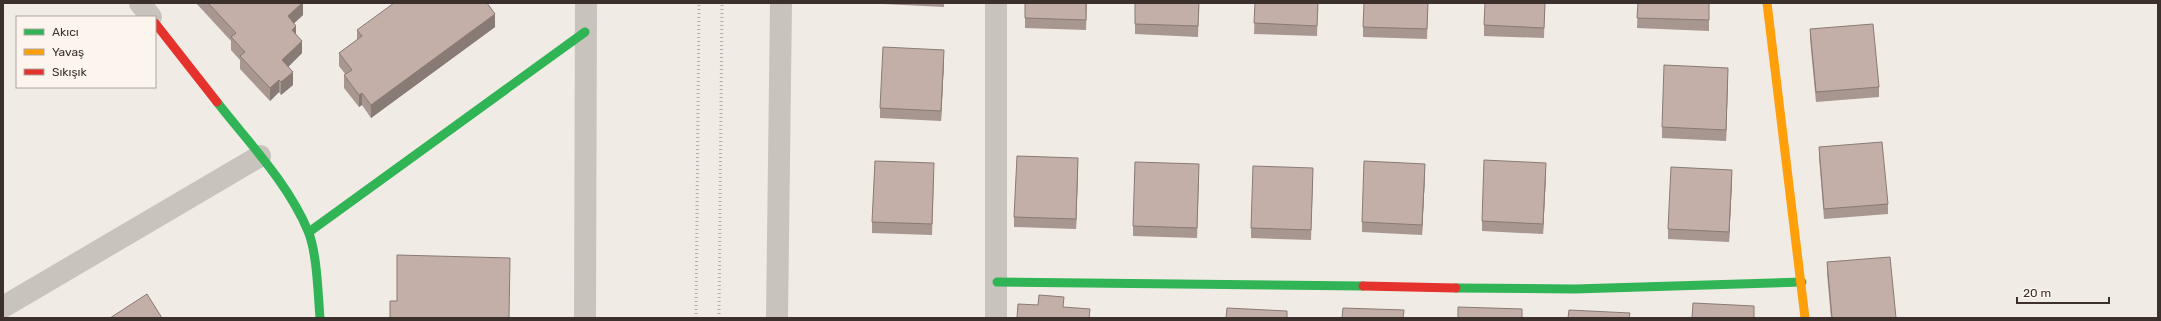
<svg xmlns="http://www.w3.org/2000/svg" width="2161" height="321" font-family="Rubik,sans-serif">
<rect width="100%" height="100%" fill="#f0ebe5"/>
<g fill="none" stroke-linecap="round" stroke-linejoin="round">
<!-- street -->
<g stroke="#c9c3be" stroke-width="22">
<polyline points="140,3 151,17"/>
<polyline points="3,307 260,156"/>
<polyline points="585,318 586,3"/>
<polyline points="777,318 781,3"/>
<polyline points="996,318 996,3"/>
</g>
<!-- fast -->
<g stroke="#30b455" stroke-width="9">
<path d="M217 102C249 143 288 183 308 231 317 252 318 294 320 318"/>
<polyline points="309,232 585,32"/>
<polyline points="997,282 1363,286"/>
<polyline points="1456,288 1575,289 1802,282"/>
</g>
<!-- slow -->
<polyline stroke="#ff9f0a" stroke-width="9" points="1767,3 1805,318"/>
<!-- jam -->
<g stroke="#e5322d" stroke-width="9">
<polyline points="155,23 217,102"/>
<polyline points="1363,286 1456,288"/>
</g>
<!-- rail -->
<g stroke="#b1aca8" stroke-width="3" stroke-dasharray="1 3" stroke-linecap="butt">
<polyline points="696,318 699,3"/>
<polyline points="719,318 722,3"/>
</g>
</g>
<!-- wall -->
<g fill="#a89690">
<polygon points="196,3 303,3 303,15 294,23 296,35 302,53 288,67 293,85 281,95 279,92 270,101 240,69 240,60 231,50 231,41"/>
<polygon points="883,3 944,3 944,7 883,4"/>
<polygon points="1025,3 1087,3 1086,30 1025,28"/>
<polygon points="1199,3 1198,37 1135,34 1135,24"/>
<polygon points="1255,3 1318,3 1317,36 1254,34"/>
<polygon points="1428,3 1427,39 1363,37 1363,27"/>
<polygon points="1545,3 1544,38 1484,36 1484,25"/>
<polygon points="1638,3 1709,3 1709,31 1637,28"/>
<polygon points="495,27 371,118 362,105 359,107 344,88 344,75 346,75 339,66 339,53 357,40 357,30"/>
<polygon points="1810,29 1879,87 1879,97 1816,102 1810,39"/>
<polygon points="944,60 941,121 880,118 880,108"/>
<polygon points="1728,78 1726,141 1662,138 1662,127"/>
<polygon points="1819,147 1888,204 1888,214 1824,219 1819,157"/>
<polygon points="1078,169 1076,229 1014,227 1014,217"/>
<polygon points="1546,173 1543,234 1482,231 1482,221"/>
<polygon points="934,174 932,235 872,233 872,222"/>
<polygon points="1425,174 1422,235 1362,232 1362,222"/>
<polygon points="1199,175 1197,238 1133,236 1133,226"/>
<polygon points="1313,178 1311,240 1251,238 1251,228"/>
<polygon points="1732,180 1729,242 1668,239 1668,229"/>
<polygon points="1827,262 1896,318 1831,318 1827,273"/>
</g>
<!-- shaded-wall -->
<g fill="#887a75">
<polygon points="302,3 303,3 303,15 288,29 288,16"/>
<polygon points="495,14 495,27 371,118 371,105"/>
<polygon points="296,26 296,38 292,30"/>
<polygon points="302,41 302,53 282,73 282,60"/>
<polygon points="944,50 944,60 941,121 941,111"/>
<polygon points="1728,68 1728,78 1726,141 1726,130"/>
<polygon points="293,72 293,85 281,95 281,82"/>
<polygon points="279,80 279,92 270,101 270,88"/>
<polygon points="362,93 362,105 359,107 359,95"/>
<polygon points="1078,158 1078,169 1076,229 1076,219"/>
<polygon points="1546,163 1546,173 1543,234 1543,224"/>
<polygon points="1425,164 1425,174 1422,235 1422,225"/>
<polygon points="1732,170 1732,180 1729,242 1729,232"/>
</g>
<!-- building -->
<g fill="#c3afa7" stroke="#887a75">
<polygon points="208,3 302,3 288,16 296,26 292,30 302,41 282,60 293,72 281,82 279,80 270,88 240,56 245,52 231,37 236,33"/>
<polygon points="394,3 487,3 495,14 371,105 362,93 359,95 344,75 352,70 339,53 362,36 357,30"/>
<polygon points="1025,3 1086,3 1086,20 1025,18"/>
<polygon points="1135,3 1199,3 1198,26 1135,24"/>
<polygon points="1255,3 1318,3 1317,26 1254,23"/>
<polygon points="1364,3 1428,3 1427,29 1363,27"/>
<polygon points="1485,3 1545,3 1544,28 1484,25"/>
<polygon points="1638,3 1709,3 1709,20 1637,18"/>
<polygon points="1873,24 1879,87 1816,92 1810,29"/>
<polygon points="883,47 944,50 941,111 880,108"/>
<polygon points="1664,65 1728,68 1726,130 1662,127"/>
<polygon points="1882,142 1888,204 1824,209 1819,147"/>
<polygon points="1017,156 1078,158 1076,219 1014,217"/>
<polygon points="1484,160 1546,163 1543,224 1482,221"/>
<polygon points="875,161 934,163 932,224 872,222"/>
<polygon points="1364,161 1425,164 1422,225 1362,222"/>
<polygon points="1135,162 1199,164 1197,228 1133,226"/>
<polygon points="1253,166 1313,168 1311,230 1251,228"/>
<polygon points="1671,167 1732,170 1729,232 1668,229"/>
<polygon points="397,255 510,258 509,318 390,318 390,301 397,301"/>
<polygon points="1890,257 1896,318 1832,318 1827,262"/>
<polygon points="147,294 162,318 110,318"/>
<polygon points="1039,295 1064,297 1063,307 1090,309 1089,318 1017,318 1018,304 1038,305"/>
<polygon points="1693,303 1754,306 1754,318 1692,318"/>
<polygon points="1458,307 1522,309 1522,318 1458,318"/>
<polygon points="1227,308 1287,311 1287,318 1226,318"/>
<polygon points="1343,308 1404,310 1403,318 1342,318"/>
<polygon points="1569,310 1630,313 1629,318 1568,318"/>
</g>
<!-- border -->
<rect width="2161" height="321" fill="none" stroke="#3b302b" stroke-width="8"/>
<!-- legend -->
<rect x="16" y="16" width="140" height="72" fill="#fbf5ee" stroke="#aea6a0"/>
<rect x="24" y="29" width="20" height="6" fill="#30b455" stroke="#aea6a0"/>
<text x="52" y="36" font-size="12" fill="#3b302b">Akıcı</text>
<rect x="24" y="49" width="20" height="6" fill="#ff9f0a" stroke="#aea6a0"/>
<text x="52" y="56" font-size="12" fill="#3b302b">Yavaş</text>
<rect x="24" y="69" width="20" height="6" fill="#e5322d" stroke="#aea6a0"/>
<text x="52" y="76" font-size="12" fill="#3b302b">Sıkışık</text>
<!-- scale -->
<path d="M2017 297v6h92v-6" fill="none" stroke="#3b302b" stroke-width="2"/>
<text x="2023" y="297" font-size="12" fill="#3b302b" stroke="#fbf5ee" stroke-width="3" paint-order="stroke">20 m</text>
</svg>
